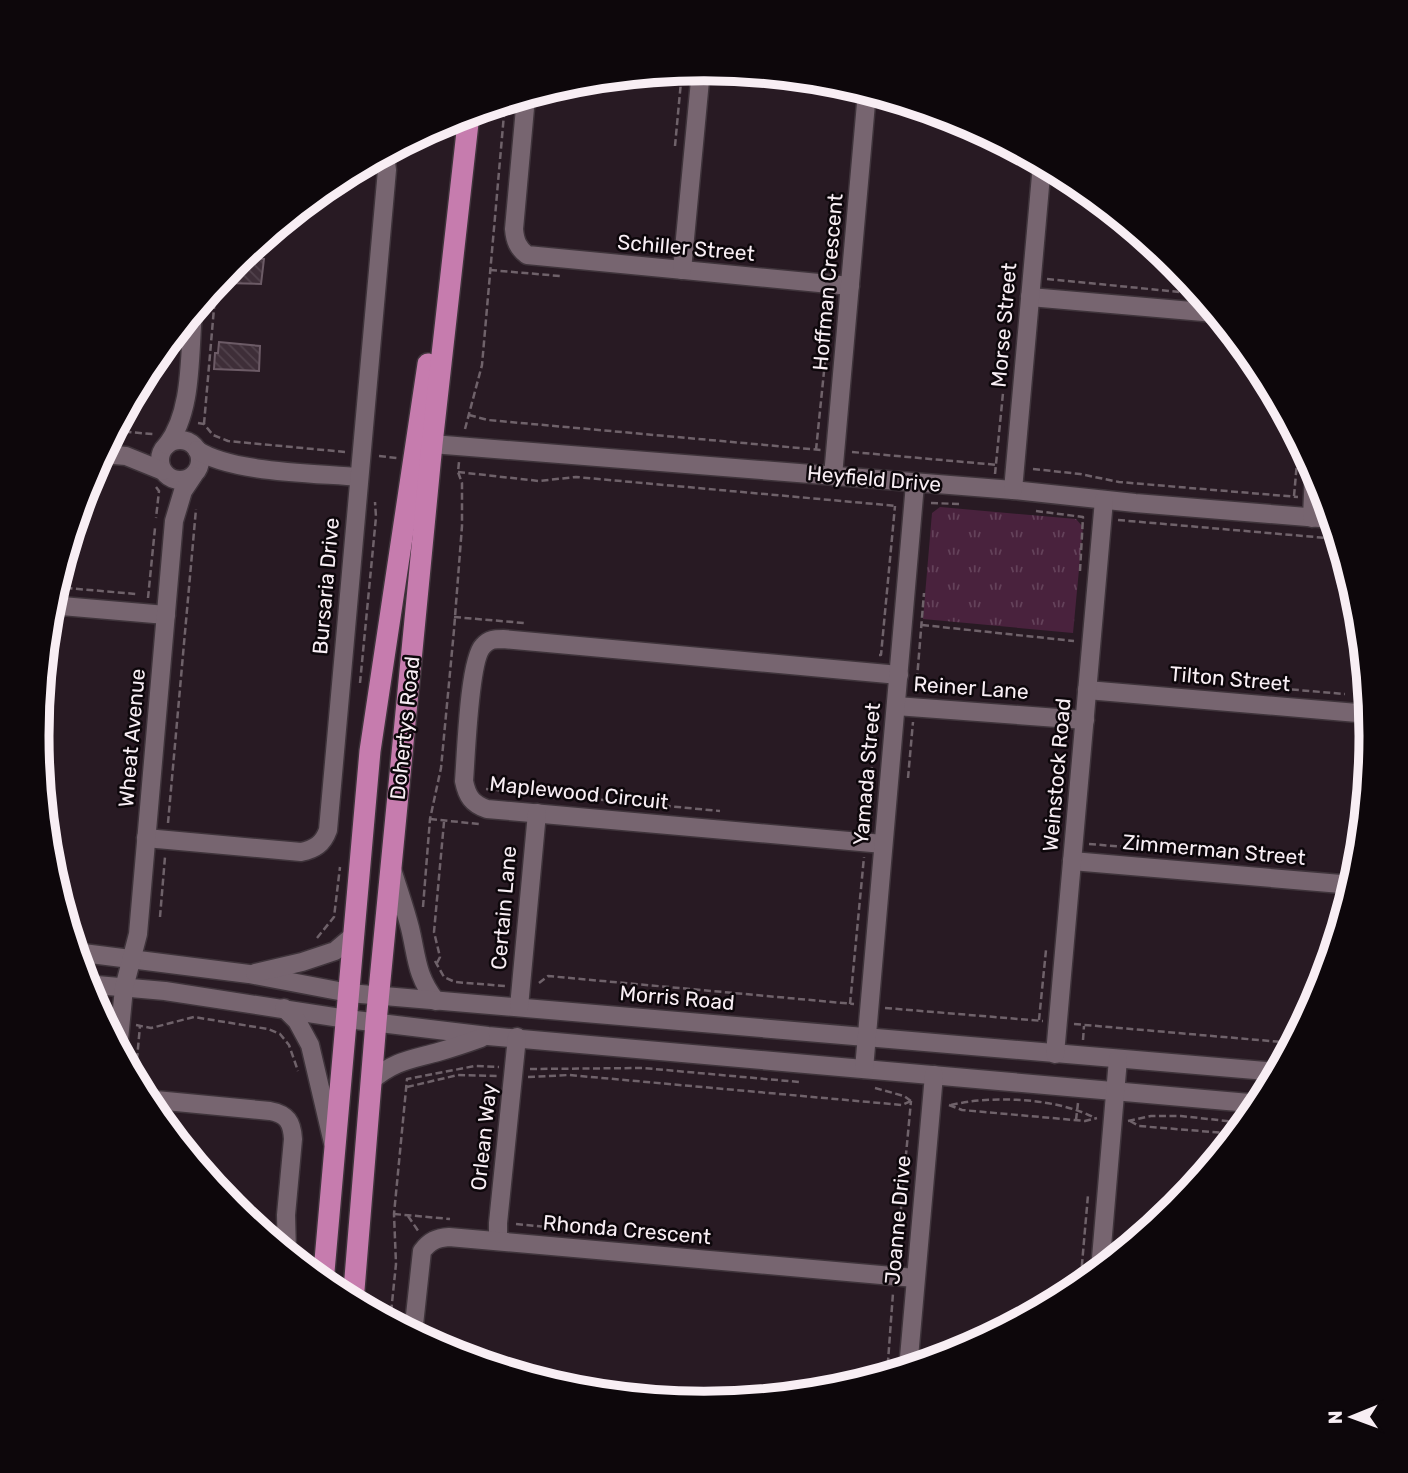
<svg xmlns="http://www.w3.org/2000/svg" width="1408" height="1473" font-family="Rubik,sans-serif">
<defs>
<pattern id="grass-tufts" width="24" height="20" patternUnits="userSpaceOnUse" patternTransform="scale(1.75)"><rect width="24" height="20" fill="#49223d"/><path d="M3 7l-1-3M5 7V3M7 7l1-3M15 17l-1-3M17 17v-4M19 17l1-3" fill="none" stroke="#64425a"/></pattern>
<pattern id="building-back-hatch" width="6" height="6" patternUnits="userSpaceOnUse" patternTransform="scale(1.75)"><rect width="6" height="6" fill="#3e2e38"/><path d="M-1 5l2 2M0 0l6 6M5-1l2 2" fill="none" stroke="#51424c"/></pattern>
</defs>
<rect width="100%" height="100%" fill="#281a23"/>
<!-- grass -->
<polygon fill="url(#grass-tufts)" points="940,507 1076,519 1083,527 1073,633 923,619 932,513"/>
<!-- building -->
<g fill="url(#building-back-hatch)" stroke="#6c5b66" stroke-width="2">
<polygon points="240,258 264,259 261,284 225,283 226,273"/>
<polygon points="219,342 260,346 259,371 214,369 215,353 218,353"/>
</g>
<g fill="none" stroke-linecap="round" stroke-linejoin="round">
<!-- minor casing -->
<g stroke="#3f343b" stroke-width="21">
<g id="minor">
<path d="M526 97 514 229C515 241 518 248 527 255L850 286"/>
<polyline points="682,270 701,70"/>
<polyline points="1030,297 1215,313"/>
<circle cx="180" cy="460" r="20"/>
<polyline points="432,444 1013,490 1135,503 1332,519"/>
<path d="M167 445C193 411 189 355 193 313"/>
<path d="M197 450C232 473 315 473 359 477"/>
<polyline points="102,454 126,456 163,471"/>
<polyline points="833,476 867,92"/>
<polyline points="1013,490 1042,164"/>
<polyline points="1312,518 1314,470"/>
<polyline points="50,605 166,615"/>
<polyline points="1087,690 1369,714"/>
<polyline points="896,706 1085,720"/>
<path d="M146 838 301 852C315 849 323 844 328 830L387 170 385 154"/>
<path d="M883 844 487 809C472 804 467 796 464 781 466 757 469 660 483 646 489 639 495 639 503 639L899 675"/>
<polyline points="1072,861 1353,885"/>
<path d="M392 869C398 889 405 908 410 928 417 957 416 976 436 1001"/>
<polyline points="75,952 249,974 349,993 1277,1072"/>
<polyline points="255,973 302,962 335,951 355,934"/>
<polyline points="85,984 165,991 347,1019 488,1036 1261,1104"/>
<polyline points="519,1007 537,813"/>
<polyline points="284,1008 297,1021 310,1045 333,1143"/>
<polyline points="118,1050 124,988 138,934 174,521 183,491 193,476"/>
<polyline points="1055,1054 1104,500"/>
<polyline points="864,1069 915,484"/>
<path d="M371 1081C394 1061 409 1060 438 1052 452 1048 467 1043 481 1038"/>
<path d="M145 1099 270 1111C287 1114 292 1122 293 1139L286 1215 287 1254"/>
<polyline points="498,1241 498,1223 517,1037"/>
<polyline points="1100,1270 1118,1059"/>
<path d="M413 1334 422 1251C430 1241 436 1238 449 1237L915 1278"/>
<polyline points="908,1369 934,1075"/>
</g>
</g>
<!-- major casing -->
<g stroke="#3f343b" stroke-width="24">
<g id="major">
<polyline points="323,1283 370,751 428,364"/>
<polyline points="353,1302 376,1022 432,444 469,114"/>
</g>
</g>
<!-- path -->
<g stroke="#6f626a" stroke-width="2.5" stroke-dasharray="7 3.5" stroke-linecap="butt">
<polyline points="675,146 682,71"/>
<polyline points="490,270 560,276"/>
<polyline points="1047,279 1180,292"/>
<polyline points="1218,329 1230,330"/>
<polyline points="469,415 488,420 821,450"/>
<polyline points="198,423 204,424 213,435 228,441 345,452"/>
<polyline points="204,424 216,285"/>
<polyline points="465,429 482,365 505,103"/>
<polyline points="114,431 153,434"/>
<polyline points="816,450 826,352"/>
<polyline points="852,452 998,465"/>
<polyline points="379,456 397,458"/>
<polyline points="1033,469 1080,474 1119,482 1298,497"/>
<polyline points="458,472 539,481 576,477 897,506"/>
<polyline points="995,474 1003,393"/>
<polyline points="156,487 159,491 156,518"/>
<polyline points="1294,496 1299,440"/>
<polyline points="931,503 959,504"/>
<polyline points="1036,511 1083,517 1080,571"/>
<polyline points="1118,520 1338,539"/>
<polyline points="55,587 136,594"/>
<polyline points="148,598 155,528"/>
<polyline points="454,617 524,623"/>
<polyline points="922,625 1074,641"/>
<polyline points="879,655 881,655 895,506"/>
<polyline points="360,683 376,517 375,502"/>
<polyline points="1250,686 1345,694"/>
<polyline points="916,691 924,593"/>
<polyline points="908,778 913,722"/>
<polyline points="486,789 720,811"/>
<polyline points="430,819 479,824"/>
<polyline points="168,823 196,509"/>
<polyline points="866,826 875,735"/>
<polyline points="1089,844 1139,848"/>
<polyline points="423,907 430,819 441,768 454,630 462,526 462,483 458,472 459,462"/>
<polyline points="160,917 165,857"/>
<polyline points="317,938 334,917 340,867"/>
<polyline points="435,961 444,977 455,982 505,986"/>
<polyline points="437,963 440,957 434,932 444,822"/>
<polyline points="539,983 548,976 854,1004"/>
<polyline points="850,1004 864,857"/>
<polyline points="885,1008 1043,1021"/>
<polyline points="1039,1020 1046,950"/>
<polyline points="1074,1024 1293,1043"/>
<polyline points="136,1025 151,1028 194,1017 268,1029 280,1034 289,1045 298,1071"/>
<polyline points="1083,1040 1084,1026"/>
<polyline points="530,1069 643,1068 799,1082"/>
<polyline points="528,1077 569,1075 902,1105 911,1101"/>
<polyline points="135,1081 140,1026"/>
<polyline points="407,1087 458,1075 497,1076"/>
<polyline points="875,1088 904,1096 911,1101"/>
<polyline points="949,1105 962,1110 1085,1121 1097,1118"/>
<path d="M951 1105C993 1095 1057 1098 1095 1118"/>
<polyline points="1076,1120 1078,1103"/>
<polyline points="1128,1121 1151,1116 1181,1116 1246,1123"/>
<polyline points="1130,1121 1139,1126 1237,1134"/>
<polyline points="394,1214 450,1219"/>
<polyline points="408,1216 419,1232"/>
<polyline points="516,1224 610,1233"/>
<polyline points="896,1262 911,1101"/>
<polyline points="1080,1287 1088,1195"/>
<polyline points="390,1322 396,1264 394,1214 407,1079 475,1066 499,1067"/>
<polyline points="887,1375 893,1293"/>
</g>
<!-- minor -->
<use href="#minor" stroke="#776570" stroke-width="18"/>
<!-- major -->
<use href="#major" stroke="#c67cae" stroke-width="21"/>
</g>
<g text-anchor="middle" stroke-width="5" stroke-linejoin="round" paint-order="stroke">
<!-- street labels -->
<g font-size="21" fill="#f8eef4" stroke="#0d070b">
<text transform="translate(686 248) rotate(5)" y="7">Schiller Street</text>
<text transform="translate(828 282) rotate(-85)" y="7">Hoffman Crescent</text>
<text transform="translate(1004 325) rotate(-85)" y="7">Morse Street</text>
<text transform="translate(874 479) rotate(5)" y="7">Heyfield Drive</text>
<text transform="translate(326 586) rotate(-85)" y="7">Bursaria Drive</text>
<text transform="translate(1230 679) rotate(5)" y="7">Tilton Street</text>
<text transform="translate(971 688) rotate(4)" y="7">Reiner Lane</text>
<text transform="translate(405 728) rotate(-84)" y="7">Dohertys Road</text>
<text transform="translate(132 738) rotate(-85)" y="7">Wheat Avenue</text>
<text transform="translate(867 774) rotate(-85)" y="7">Yamada Street</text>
<text transform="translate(1057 775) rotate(-85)" y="7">Weinstock Road</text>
<text transform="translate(579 793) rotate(6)" y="7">Maplewood Circuit</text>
<text transform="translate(1214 850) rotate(5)" y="7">Zimmerman Street</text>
<text transform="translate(504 908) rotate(-85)" y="7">Certain Lane</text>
<text transform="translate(677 998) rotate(5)" y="7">Morris Road</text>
<text transform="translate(484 1137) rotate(-84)" y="7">Orlean Way</text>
<text transform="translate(898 1220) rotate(-85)" y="7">Joanne Drive</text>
<text transform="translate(627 1230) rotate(5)" y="7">Rhonda Crescent</text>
</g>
</g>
<!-- crop -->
<path d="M0 0H1408V1473H0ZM49 736a655 655 0 1 1 1310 0a655 655 0 1 1-1310 0Z" fill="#0d070b" fill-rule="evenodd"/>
<path fill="none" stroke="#f8eef4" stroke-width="9" d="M49 736a655 655 0 1 1 1310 0a655 655 0 1 1-1310 0Z"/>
<!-- north arrow -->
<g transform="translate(1352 1417) rotate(269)" stroke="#0d070b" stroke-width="5" paint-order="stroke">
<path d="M0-5L12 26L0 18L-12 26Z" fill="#f8eef4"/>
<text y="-10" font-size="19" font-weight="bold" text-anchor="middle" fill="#f8eef4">N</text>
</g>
</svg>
